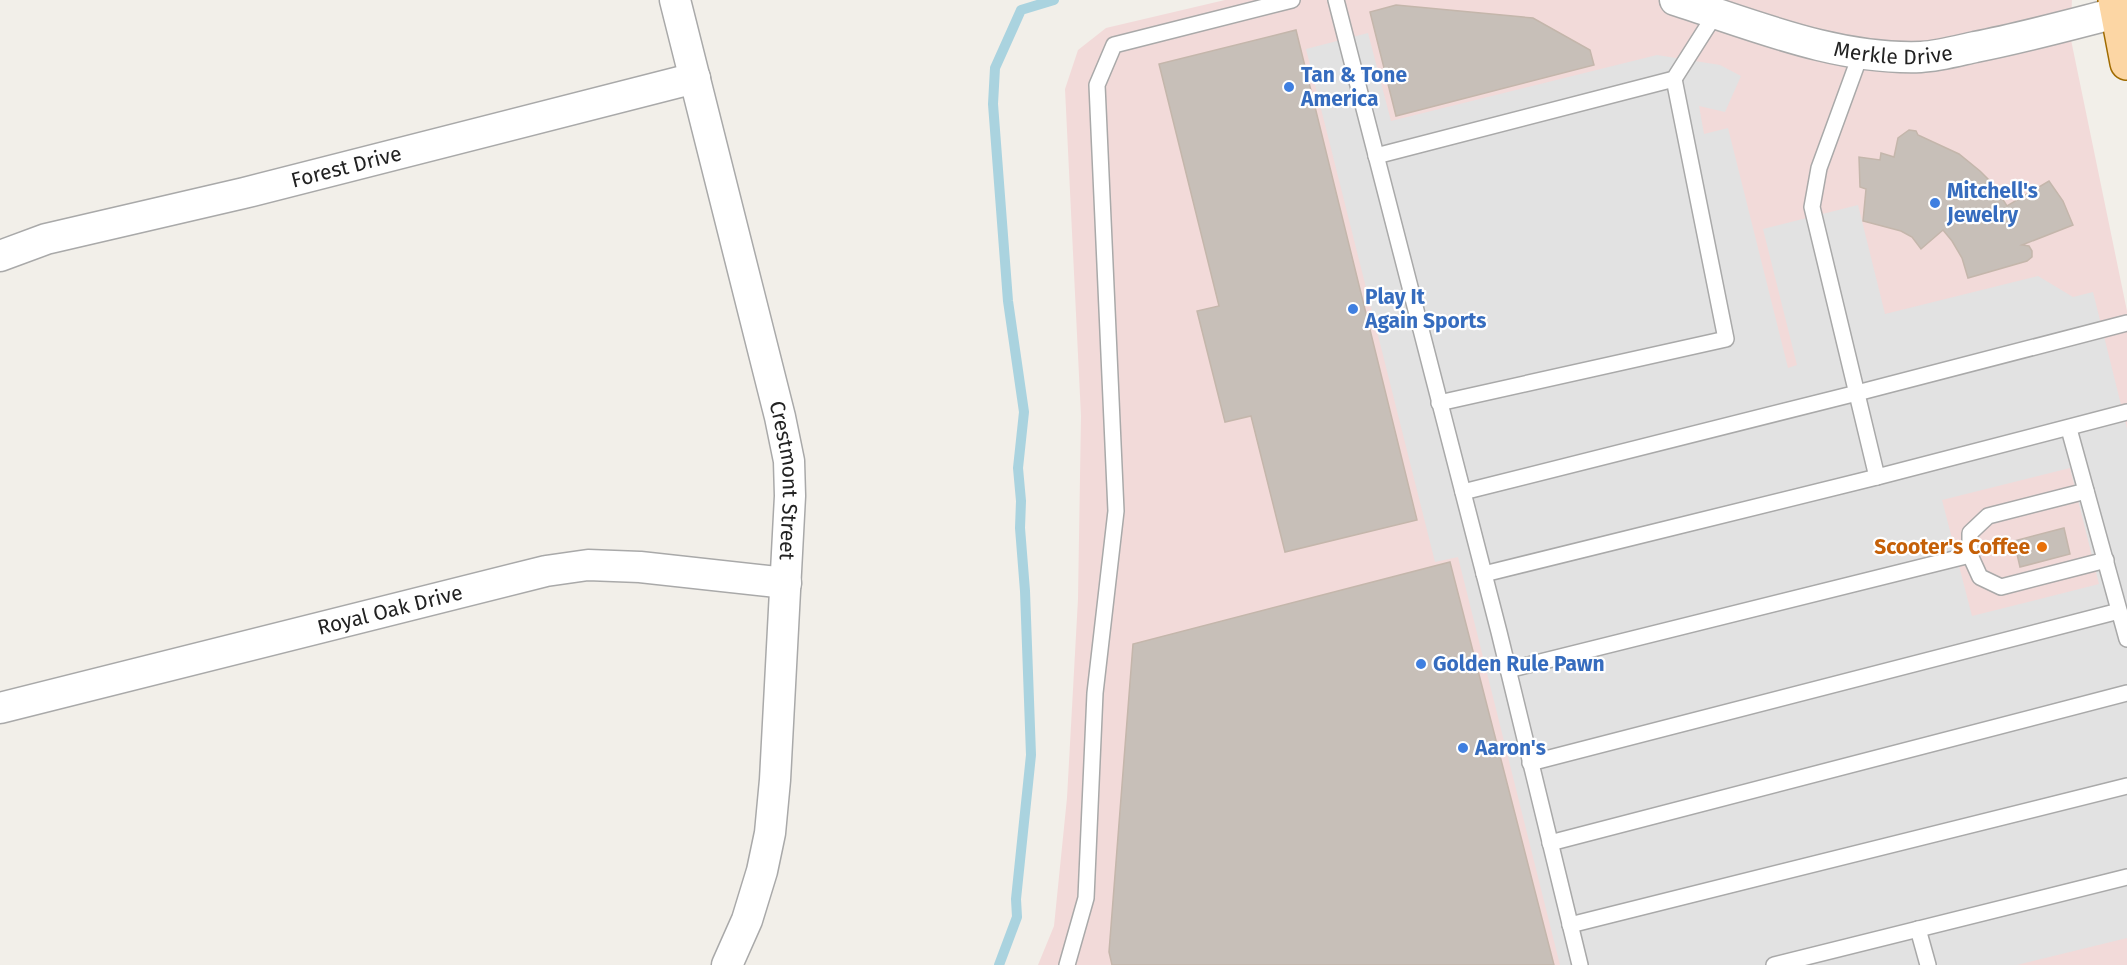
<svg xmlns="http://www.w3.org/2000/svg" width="2127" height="965" font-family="'Fira Sans',sans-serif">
<rect width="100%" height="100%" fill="#f2efe9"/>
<!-- commercial -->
<polygon fill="#f2dad9" points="1225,0 2072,0 2070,35 2127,311 2127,965 1038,965 1054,926 1067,798 1078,599 1081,416 1065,89 1078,50 1106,28"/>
<!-- parking -->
<path fill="#e2e2e2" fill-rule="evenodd" d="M1368 33 1391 121 1657 55 1720 65 1741 76 1725 112 1699 106 1704 134 1728 128 1788 368 1797 365 1763 229 1858 205 1885 314 2038 276 2073 297 2093 292 2127 429V938L2017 965H1560L1458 557 1435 562 1306 49ZM2070 468 2099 584 1972 616 1942 500Z"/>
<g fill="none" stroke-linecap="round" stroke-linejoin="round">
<!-- stream -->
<polyline stroke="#aad3df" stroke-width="10" points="999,965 1017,917 1016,899 1031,755 1025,591 1020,528 1021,501 1018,468 1024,412 1008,301 993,104 995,68 1021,10 1054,0"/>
</g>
<!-- building -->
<g fill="#c7bfb8" stroke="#c4b6ab" stroke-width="1.5">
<polygon points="1396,5 1533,18 1590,50 1594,65 1396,116 1370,12"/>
<polygon points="1296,30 1417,520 1285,552 1251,416 1225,422 1197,311 1219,306 1159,64"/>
<polygon points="1909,130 1916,131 1918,135 1959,154 1980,171 1993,184 2007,206 2049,181 2063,201 2073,225 2022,245 2029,246 2032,251 2032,257 2027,261 1968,278 1962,258 1952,241 1943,230 1921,249 1912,237 1901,231 1863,221 1866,189 1860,187 1859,157 1880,160 1881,153 1894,157 1898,138"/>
<polygon points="2064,528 2070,554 2020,567 2014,541"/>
<polygon points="1450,562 1554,965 1112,965 1109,952 1133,644"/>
</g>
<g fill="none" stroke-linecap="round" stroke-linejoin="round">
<!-- service casing -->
<g stroke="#a9a9a9" stroke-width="18">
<g id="service">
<polyline points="1336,0 1499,632 1580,965"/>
<polyline points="1861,53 1819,168 1812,207 1877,477 2127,412"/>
<polyline points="1376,156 1674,79 1716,13"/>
<polyline points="1439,403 1726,339 1674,79"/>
<polyline points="2069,429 2127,639"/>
<polyline points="2086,491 1988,516 1970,533 1970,555 1980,577 2001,587 2106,560"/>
<polyline points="1463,492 1857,393 2127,323"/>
<polyline points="1484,574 1877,477"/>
<polyline points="1508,670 1970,555"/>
<polyline points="1530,763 2119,611"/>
<polyline points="1550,843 2127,693"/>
<polyline points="1570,925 2127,786"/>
<polyline points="1918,929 1928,965"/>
<polyline points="1067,965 1086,898 1095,693 1116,511 1097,85 1114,45 1292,0"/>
<polyline points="1774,965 2127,877"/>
</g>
</g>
<!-- minor casing -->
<g stroke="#a9a9a9" stroke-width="33">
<g id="minor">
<path id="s1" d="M675 0 780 417 789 461 790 496 775 780 770 833 762 871 747 920 727 965"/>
<path id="s2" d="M1675 0C1754 25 1836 60 1921 57 1939 56 1957 51 1975 47 2022 38 2069 25 2116 13"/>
<path id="s3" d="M0 256 46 239 244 193 695 78"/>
<path id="s4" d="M0 708 546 571 588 565 640 567 786 583"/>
</g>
</g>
<!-- primary casing -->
<g stroke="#a06b00" stroke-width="36">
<polyline id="primary" points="2115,0 2127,63"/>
</g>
<!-- service -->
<use href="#service" stroke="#fff" stroke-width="15"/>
<!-- minor -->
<use href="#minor" stroke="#fff" stroke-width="30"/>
<!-- primary -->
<use href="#primary" stroke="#fcd6a4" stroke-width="33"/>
</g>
<!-- markers -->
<g fill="#3f7fe0" stroke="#fff" stroke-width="2">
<circle cx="1289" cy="87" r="6"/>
<circle cx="1935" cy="203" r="6"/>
<circle cx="1353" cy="309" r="6"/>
<circle cx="1421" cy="664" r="6"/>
<circle cx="1463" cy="748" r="6"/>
</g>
<circle fill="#e8710a" stroke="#fff" stroke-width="2" cx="2042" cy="547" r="6"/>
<g text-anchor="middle" stroke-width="4.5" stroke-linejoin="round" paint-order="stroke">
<!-- street labels -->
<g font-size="21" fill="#222" stroke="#fff">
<text dy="7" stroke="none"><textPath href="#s2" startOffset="226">Merkle Drive</textPath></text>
<text dy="7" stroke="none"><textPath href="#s3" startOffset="358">Forest Drive</textPath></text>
<text dy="7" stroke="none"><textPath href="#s1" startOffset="494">Crestmont Street</textPath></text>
<text dy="7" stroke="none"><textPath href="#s4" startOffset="402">Royal Oak Drive</textPath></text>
</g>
<!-- shop labels -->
<g font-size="21" font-weight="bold" fill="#366cbe" stroke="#fff" text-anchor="start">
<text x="1301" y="82">Tan &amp; Tone<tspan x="1301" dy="24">America</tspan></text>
<text x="1947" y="198">Mitchell's<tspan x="1947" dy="24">Jewelry</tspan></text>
<text x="1365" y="304">Play It<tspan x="1365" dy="24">Again Sports</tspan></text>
<text x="1433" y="671">Golden Rule Pawn</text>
<text x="1475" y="755">Aaron's</text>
</g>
<!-- food labels -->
<g font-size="21" font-weight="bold" fill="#c56008" stroke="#fff" text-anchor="end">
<text x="2030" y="554">Scooter's Coffee</text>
</g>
</g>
</svg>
